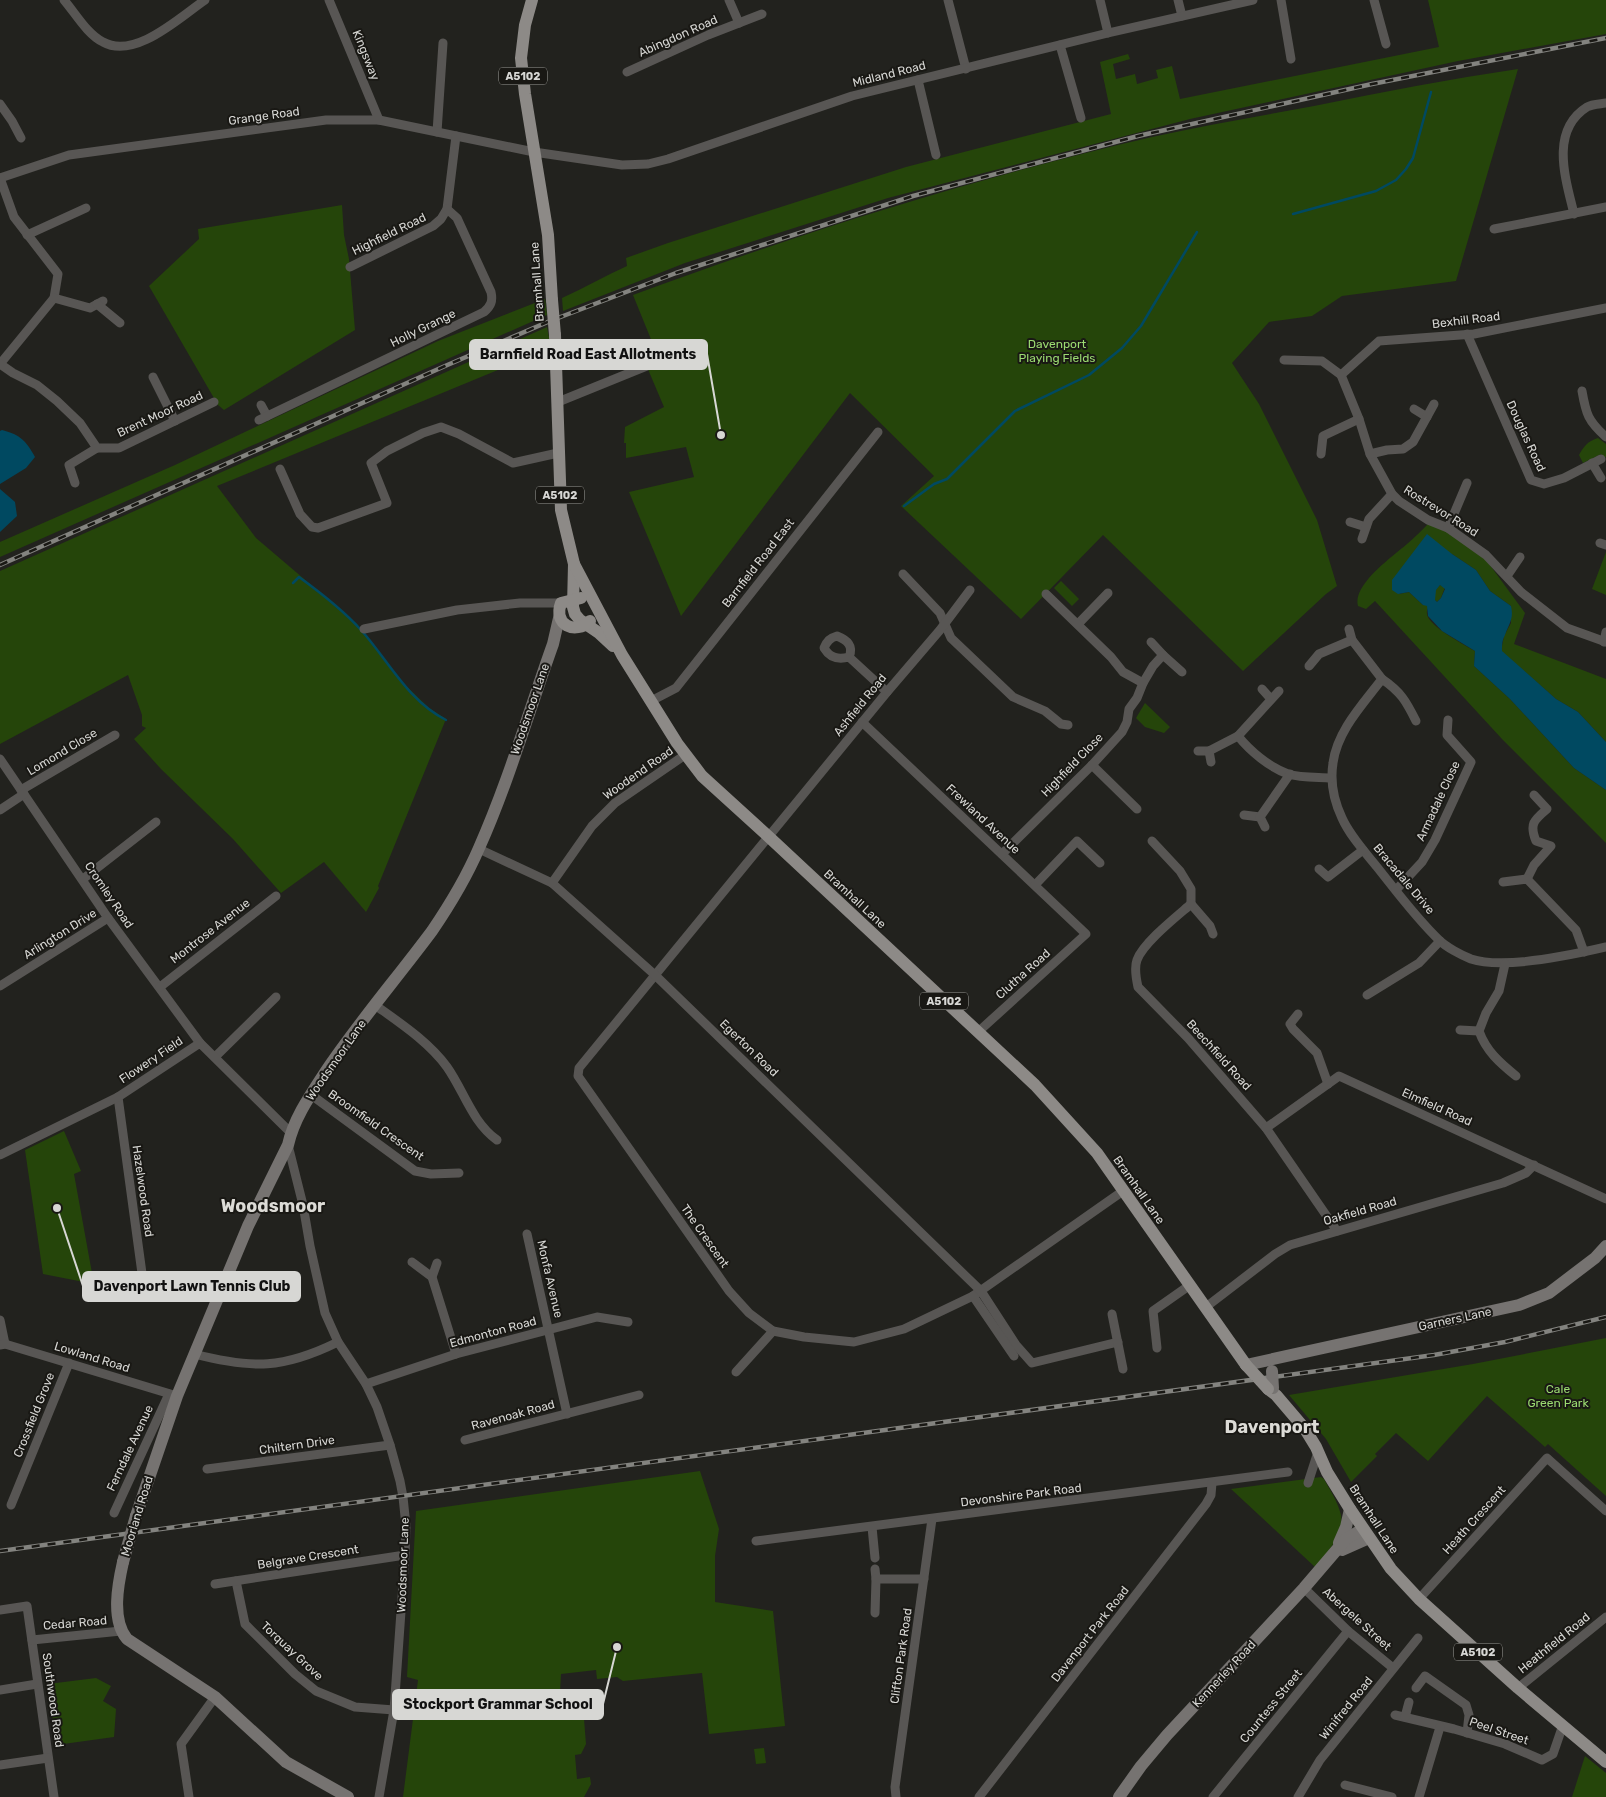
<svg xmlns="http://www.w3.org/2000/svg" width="1606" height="1797" font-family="Rubik,sans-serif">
<rect width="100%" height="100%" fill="#22221e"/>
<!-- green -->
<g fill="#25450a">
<path d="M1428 0H1606V34L1458 61 1190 119 888 198 685 263 563 311 562 298C584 288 605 276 627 266L626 258 668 243 906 167 1111 114 1100 62 1128 54 1130 59 1113 64 1116 79 1135 74 1137 84 1158 78 1156 70 1172 66 1180 99 1439 47Z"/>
<path d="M1518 69 1456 281 1342 296 1312 316 1269 322 1232 363 1259 404 1317 520 1337 586 1326 594 1243 671 1103 535 1021 619 901 506 934 476 850 393 681 616 629 492 694 477 686 447 626 458V443H624L625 427 664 407 647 367 659 359 633 295C803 232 976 178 1152 137 1206 125 1260 116 1314 106 1382 92 1450 79 1518 69Z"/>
<polygon points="342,205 344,235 349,259 355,330 224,410 218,405 149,286 199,239 198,229"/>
<polygon points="545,299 547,315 0,557 0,542 175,465 438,341"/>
<polygon points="547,327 551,348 217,486 256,538 357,624 397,677 429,708 446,719 378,886 379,888 366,912 324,862 281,893 233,839 161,769 134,739 146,728 142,726 142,715 128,675 0,744 0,571"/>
<path d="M1598 438 1606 444V457L1603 458 1601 454 1583 463 1579 455C1584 446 1588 441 1598 438Z"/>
<path d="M1429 523 1442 528 1484 557 1525 613 1514 644 1606 679V742L1578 712 1556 699 1501 651 1504 636 1511 623V606L1490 591 1476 570 1452 554 1399 594 1409 592 1423 605 1438 587 1440 585 1445 587 1441 598 1437 602 1435 600C1431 604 1426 608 1427 614 1428 626 1465 645 1475 651L1474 666 1510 699 1574 768 1606 790V843L1502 739 1375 601 1366 609 1358 606C1352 585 1392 557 1407 544 1414 538 1422 530 1429 523Z"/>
<polygon points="1606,552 1606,595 1592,589"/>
<polygon points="1061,581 1079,599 1072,606 1054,588"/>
<polygon points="1145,703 1170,727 1164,733 1145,727 1136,718"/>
<polygon points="64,1131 81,1171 74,1174 94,1284 43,1274 25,1150"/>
<polygon points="1606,1338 1606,1496 1548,1444 1545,1447 1487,1396 1428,1461 1396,1433 1375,1454 1377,1456 1351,1482 1326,1439 1289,1395 1473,1364"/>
<polygon points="700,1471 719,1529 715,1556 715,1602 773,1611 785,1726 709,1734 702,1673 623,1681 617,1677 597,1679 596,1670 561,1674 560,1692 582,1694 586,1744 581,1754 575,1755 577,1779 590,1777 591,1784 584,1797 403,1797 418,1680 407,1677 416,1511"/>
<path d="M1321 1477 1324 1479C1330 1490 1338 1502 1341 1515 1345 1534 1326 1554 1315 1567L1231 1489Z"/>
<polygon points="96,1678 111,1686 103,1701 116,1709 114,1737 56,1745 48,1684"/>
<polygon points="764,1748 766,1763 756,1764 754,1749"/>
<polygon points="1585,1756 1606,1773 1606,1797 1572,1797"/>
</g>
<!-- water -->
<g fill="#004961" fill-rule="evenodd">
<path d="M2 430C21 435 26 441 35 457L26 468 0 484V431Z"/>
<polygon points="0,489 15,502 17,516 0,532"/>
<path d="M1427 534 1452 554 1476 570 1490 591 1511 606C1514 619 1509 624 1505 635 1502 640 1502 646 1502 651L1556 699 1578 712 1606 742V790L1574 768 1510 699 1474 666 1475 651 1442 631 1428 616 1427 606 1423 605 1409 592 1398 594 1392 590V580ZM1440 585 1445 589 1441 598 1437 602 1435 600 1436 590Z"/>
</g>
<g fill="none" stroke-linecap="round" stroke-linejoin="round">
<!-- stream -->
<g stroke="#004961" stroke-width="2.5">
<polyline points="1293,214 1376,191 1396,180 1406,169 1413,158 1431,92"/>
<polyline points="904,506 934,484 947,479 1015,411 1089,375 1122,348 1141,326 1197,232"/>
<path d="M293 583 299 577C321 593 343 610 361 630 388 660 408 701 446 720"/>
</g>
<!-- street -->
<g stroke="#585654" stroke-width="9">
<path d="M64 0C76 14 87 34 103 42 135 60 180 17 205 0"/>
<polyline points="329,0 379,120"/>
<polyline points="729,0 739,23"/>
<polyline points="948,0 966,69"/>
<polyline points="1100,0 1108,33"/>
<polyline points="1178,0 1182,16"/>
<polyline points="1281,0 1291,59"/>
<polyline points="1374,0 1386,44"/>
<polyline points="1060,45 1081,118"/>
<polyline points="627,72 708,35 762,14"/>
<polyline points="918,80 936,155"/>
<polyline points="0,104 12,121 21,138"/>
<polyline points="437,132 443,43"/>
<polyline points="0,178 69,155 326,120 379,120 534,152 622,165 648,164 668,159 852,96 1108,33 1253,0"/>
<polyline points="0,178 14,217 58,274 54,298 0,364"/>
<path d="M1574 214C1566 180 1549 131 1587 107 1592 104 1600 104 1606 103"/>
<polyline points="1494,229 1606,207"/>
<polyline points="27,235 86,208"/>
<polyline points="350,267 433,226 441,219 447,209 456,136"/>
<polyline points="54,298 90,308 103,301"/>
<polyline points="97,304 120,323"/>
<polyline points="1467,334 1531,480 1544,484 1564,478 1601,459"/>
<polyline points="1284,360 1322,361 1341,375 1359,419 1370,454 1392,494 1399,501 1428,520 1448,528 1486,555 1521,592 1567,628 1606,642"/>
<polyline points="0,364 13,373 37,385 57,401 80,423 97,448 119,448 214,402"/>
<polyline points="1341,375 1379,341 1474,334 1606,308"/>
<polyline points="153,377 175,421"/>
<path d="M1582 391C1586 414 1588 421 1606 437"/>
<polyline points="558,402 659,361"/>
<polyline points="261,405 267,416"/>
<polyline points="1414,409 1427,417"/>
<path d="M259 420 484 312C491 306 493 301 491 292L457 218 447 209"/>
<polyline points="1321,454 1323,436 1359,419"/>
<polyline points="1370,454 1387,450 1403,449 1413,442 1434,404"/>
<polyline points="1592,463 1601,478"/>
<polyline points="280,469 300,514 312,527 318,528 387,503 371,463 387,451 423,433 441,427 459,434 513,463 558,453"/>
<polyline points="75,483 69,465 97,448"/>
<polyline points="1350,522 1366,527"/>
<polyline points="1448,528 1467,483"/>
<polyline points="1362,539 1369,519 1392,494"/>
<polyline points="1600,543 1606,545"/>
<polyline points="903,574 940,613 951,638 1013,697 1045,711 1061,724 1068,725"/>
<polyline points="1507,576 1520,557"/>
<polyline points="970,590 940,630 887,692 579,1068 578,1076 729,1291 749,1313 773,1331 804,1337 854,1342 904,1329 973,1296 1123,1191"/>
<polyline points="1078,624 1108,593"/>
<polyline points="364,629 457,610 520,603 561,603"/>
<path d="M1349 629 1352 640 1382 679C1363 704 1337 731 1333 763 1330 782 1334 801 1342 818 1350 836 1365 852 1377 867 1397 892 1416 918 1439 940 1446 947 1461 955 1471 959 1504 970 1572 955 1606 947"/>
<polyline points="1151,642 1163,655"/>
<polyline points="1604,642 1606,632"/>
<path d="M849 657C854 646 847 640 837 636 830 638 827 641 824 648 830 658 838 660 849 657L887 692"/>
<polyline points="1309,666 1319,654 1352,640"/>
<path d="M1382 679C1401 692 1406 701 1416 721"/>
<polyline points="1143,683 1153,666 1163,655 1182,672"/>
<polyline points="1262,689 1271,699"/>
<polyline points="651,701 676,688 878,432"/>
<polyline points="862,722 1086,934 978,1032"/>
<polyline points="1238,736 1279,691"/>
<path d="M1198 751H1209L1238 736C1250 751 1269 767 1288 774 1301 778 1318 777 1331 778"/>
<polyline points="1209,751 1211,762"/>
<polyline points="0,759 108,918 200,1043"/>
<polyline points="1092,765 1137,809"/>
<polyline points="21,790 115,735"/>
<polyline points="0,810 24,794"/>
<polyline points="1244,815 1260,817 1265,827"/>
<polyline points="1260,817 1290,774"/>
<polyline points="1152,841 1180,871 1191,889 1191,904"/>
<polyline points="479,849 552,883 655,975 981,1291 1016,1345 1032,1363 1118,1342"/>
<polyline points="1002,854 1092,765 1122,732 1127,722 1129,709 1137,698 1143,683 1123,672 1111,657 1046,594"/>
<polyline points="1319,869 1328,877 1363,850"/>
<polyline points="83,879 156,822"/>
<path d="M1527 879 1534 865 1551 846 1536 841C1529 824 1534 820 1547 809L1534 795"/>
<polyline points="1503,882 1527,879 1576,930 1584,952"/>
<polyline points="552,883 592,826 615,803 685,755"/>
<polyline points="1035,885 1077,841 1100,863"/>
<polyline points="1396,890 1422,862 1435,840 1471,762 1447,735 1448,720"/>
<path d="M1213 934 1210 926 1191 904C1176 917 1143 943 1137 960 1134 968 1136 978 1138 987L1188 1038 1266 1128 1337 1231"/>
<path d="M1505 964 1499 991 1486 1013 1479 1031C1486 1051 1500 1063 1516 1076"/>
<polyline points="0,986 108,918"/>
<polyline points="160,987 276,896"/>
<polyline points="1367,995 1419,963 1440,941"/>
<path d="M375 1005C400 1023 429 1042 447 1067 464 1091 472 1122 497 1140"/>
<polyline points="1298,1014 1290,1024 1293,1029 1317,1053 1328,1084"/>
<polyline points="1460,1030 1479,1031"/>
<polyline points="215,1057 276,997"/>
<polyline points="310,1094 415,1171 431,1174 459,1173"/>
<polyline points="118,1097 144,1288"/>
<polyline points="1266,1128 1339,1076 1606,1199"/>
<polyline points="288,1145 303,1205 310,1246 325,1313 338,1342 366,1384 377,1407 390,1445 400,1481 403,1497 406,1526 405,1555 394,1710 379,1797"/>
<polyline points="0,1155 118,1097 200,1043 291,1133"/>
<polyline points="527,1234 567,1414"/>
<polyline points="412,1262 432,1277"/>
<polyline points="437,1263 432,1277 456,1354"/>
<polyline points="973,1296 1014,1356"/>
<polyline points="1206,1307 1275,1254 1290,1245 1503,1183 1526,1173 1534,1165"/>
<polyline points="1112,1314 1123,1369"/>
<polyline points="0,1320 5,1344"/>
<polyline points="0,1345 5,1344 177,1396"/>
<polyline points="1157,1348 1153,1311 1190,1285"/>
<path d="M194 1354C253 1369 283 1369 338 1342"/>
<polyline points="736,1372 773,1331"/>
<polyline points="366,1384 456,1354 597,1317 628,1322"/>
<polyline points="465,1440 639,1395"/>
<polyline points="207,1469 390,1445"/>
<polyline points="1308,1483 1318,1452"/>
<polyline points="11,1505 69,1363"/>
<polyline points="114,1513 169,1394"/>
<polyline points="872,1527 875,1558"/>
<polyline points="756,1541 1288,1472"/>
<polyline points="875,1569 876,1579"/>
<polyline points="236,1581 245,1624 295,1674 316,1691 355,1707 394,1710"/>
<polyline points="215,1584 405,1555"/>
<polyline points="1304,1588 1348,1631 1393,1668"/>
<polyline points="1419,1599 1547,1458 1606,1511"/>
<polyline points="0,1610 27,1606 54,1797"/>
<polyline points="875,1613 876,1579 924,1579"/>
<polyline points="32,1640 121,1631"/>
<polyline points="1416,1688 1425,1676 1466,1705 1469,1715 1467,1733"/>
<polyline points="1518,1688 1606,1617"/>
<polyline points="0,1690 37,1684"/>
<polyline points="1395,1715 1454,1729 1505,1744 1542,1760 1553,1754 1563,1725"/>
<polyline points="1405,1717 1409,1702"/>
<polyline points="0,1765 48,1758"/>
<polyline points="1345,1785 1392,1797"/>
<polyline points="189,1797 181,1744 215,1697"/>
<polyline points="896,1797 895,1787 932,1519"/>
<polyline points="979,1797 1206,1504 1211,1495 1212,1483"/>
<polyline points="1213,1797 1348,1631"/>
<polyline points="1298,1797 1320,1760 1418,1638"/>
<polyline points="1419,1797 1440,1727"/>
</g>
<!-- secondary -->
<g stroke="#767371" stroke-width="12">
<polyline points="1246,1365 1519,1305 1549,1293 1595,1258 1606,1246"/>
<path d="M136 1516 177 1396 248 1226 288 1145C294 1118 311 1094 326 1071 359 1022 397 978 432 931 449 906 467 876 479 848 508 783 529 711 553 644L559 618"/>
<polyline points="1339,1543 1346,1527 1350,1509"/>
<polyline points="1342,1550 1369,1538"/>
<path d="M123 1562C118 1584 111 1620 127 1639L215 1697 286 1762 348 1797"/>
<polyline points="1119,1797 1141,1766 1167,1735 1304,1588 1346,1539 1363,1529"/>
</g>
<!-- primary -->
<g stroke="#8d8a87" stroke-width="12">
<polyline points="532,0 525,25 521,58 525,94 548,235 552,300"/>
<polyline points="555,335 561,510 574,564 573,607 575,614 580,620 599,633 613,646"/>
<polyline points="574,564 622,655 677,743 702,776 769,837 1035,1085 1097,1153 1246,1365"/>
<path d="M581 598 561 603C553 625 575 635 590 621"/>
<polyline points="1268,1389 1276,1395 1305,1429 1316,1447 1327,1472 1350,1509 1391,1569 1419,1599 1518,1688 1606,1762"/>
</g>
<!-- rail casing -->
<g stroke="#83837f" stroke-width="4.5">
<g id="rail">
<polyline points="0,565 445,366 550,321 676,273 913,196 1138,136 1372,84 1606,38"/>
<polyline points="0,1551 1434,1355 1505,1342 1606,1317"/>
</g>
</g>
<!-- rail -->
<use href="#rail" stroke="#191814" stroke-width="2.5" stroke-dasharray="8" stroke-linecap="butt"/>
<!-- secondary-bridge -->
<g stroke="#767371" stroke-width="12">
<polyline points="1272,1371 1273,1388"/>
<polyline points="123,1562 136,1516"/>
</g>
<!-- primary-bridge -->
<g stroke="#8d8a87" stroke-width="12">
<polyline points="552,300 555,335"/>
<polyline points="1246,1365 1268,1389"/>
</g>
</g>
<g text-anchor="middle" stroke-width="4" stroke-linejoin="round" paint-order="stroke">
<!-- shield labels -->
<g fill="#191814" stroke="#9e9e9a" stroke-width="1">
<rect x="499" y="67.5" width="48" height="17" rx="4"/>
<rect x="536" y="486.5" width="48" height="17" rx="4"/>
<rect x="920" y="992.5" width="48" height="17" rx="4"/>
<rect x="1454" y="1643.5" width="48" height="17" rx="4"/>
</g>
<g font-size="11" font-weight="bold" fill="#d7d7d4">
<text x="523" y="80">A5102</text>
<text x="560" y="499">A5102</text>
<text x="944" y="1005">A5102</text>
<text x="1478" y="1656">A5102</text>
</g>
<!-- street labels -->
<g font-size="12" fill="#d7d7d4" stroke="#191814">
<text transform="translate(678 36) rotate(-24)" y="4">Abingdon Road</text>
<text transform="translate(366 55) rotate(68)" y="4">Kingsway</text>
<text transform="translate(889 74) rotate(-14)" y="4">Midland Road</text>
<text transform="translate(264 116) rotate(-8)" y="4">Grange Road</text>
<text transform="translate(389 234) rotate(-26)" y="4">Highfield Road</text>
<text transform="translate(537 282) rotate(-94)" y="4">Bramhall Lane</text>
<text transform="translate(1466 320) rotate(-7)" y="4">Bexhill Road</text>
<text transform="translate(423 328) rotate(-26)" y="4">Holly Grange</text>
<text transform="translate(160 414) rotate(-25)" y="4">Brent Moor Road</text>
<text transform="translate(1526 436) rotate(65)" y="4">Douglas Road</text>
<text transform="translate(1441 511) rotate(32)" y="4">Rostrevor Road</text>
<text transform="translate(758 563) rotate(-52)" y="4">Barnfield Road East</text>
<text transform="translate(860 705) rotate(-51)" y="4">Ashfield Road</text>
<text transform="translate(530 709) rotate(-71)" y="4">Woodsmoor Lane</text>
<text transform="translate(62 752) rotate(-31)" y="4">Lomond Close</text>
<text transform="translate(1072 765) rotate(-46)" y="4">Highfield Close</text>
<text transform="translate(638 773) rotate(-35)" y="4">Woodend Road</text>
<text transform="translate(1438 801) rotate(-65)" y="4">Armadale Close</text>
<text transform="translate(983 819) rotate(43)" y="4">Frewland Avenue</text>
<text transform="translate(1404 879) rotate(50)" y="4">Bracadale Drive</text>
<text transform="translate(109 895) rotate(56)" y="4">Cromley Road</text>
<text transform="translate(855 899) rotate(43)" y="4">Bramhall Lane</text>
<text transform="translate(210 931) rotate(-38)" y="4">Montrose Avenue</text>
<text transform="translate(60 934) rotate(-32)" y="4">Arlington Drive</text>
<text transform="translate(1023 974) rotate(-42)" y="4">Clutha Road</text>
<text transform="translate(749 1048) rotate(44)" y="4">Egerton Road</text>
<text transform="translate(1219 1055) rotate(48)" y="4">Beechfield Road</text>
<text transform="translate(151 1060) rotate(-34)" y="4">Flowery Field</text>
<text transform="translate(336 1060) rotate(-55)" y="4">Woodsmoor Lane</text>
<text transform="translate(1437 1107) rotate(24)" y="4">Elmfield Road</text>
<text transform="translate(376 1125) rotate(35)" y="4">Broomfield Crescent</text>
<text transform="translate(1139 1190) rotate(55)" y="4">Bramhall Lane</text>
<text transform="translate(143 1191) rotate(82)" y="4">Hazelwood Road</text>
<text transform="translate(1360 1211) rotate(-16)" y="4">Oakfield Road</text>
<text transform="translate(705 1236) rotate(55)" y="4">The Crescent</text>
<text transform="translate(550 1279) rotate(77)" y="4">Monfa Avenue</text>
<text transform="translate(1455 1319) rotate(-12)" y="4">Garners Lane</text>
<text transform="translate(493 1332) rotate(-15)" y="4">Edmonton Road</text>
<text transform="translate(92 1357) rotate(17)" y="4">Lowland Road</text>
<text transform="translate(34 1415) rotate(-68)" y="4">Crossfield Grove</text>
<text transform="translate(513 1415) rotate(-15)" y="4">Ravenoak Road</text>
<text transform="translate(297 1445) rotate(-8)" y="4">Chiltern Drive</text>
<text transform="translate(130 1448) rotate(-65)" y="4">Ferndale Avenue</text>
<text transform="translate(1021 1495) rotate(-7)" y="4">Devonshire Park Road</text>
<text transform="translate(137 1516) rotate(-73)" y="4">Moorland Road</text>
<text transform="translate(1374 1519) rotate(57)" y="4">Bramhall Lane</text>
<text transform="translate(1474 1520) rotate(-48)" y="4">Heath Crescent</text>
<text transform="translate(308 1557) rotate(-9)" y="4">Belgrave Crescent</text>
<text transform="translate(403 1565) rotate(-88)" y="4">Woodsmoor Lane</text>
<text transform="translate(1357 1619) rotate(42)" y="4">Abergele Street</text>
<text transform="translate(75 1623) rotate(-5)" y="4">Cedar Road</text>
<text transform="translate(1090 1634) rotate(-52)" y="4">Davenport Park Road</text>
<text transform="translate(1554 1643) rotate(-39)" y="4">Heathfield Road</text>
<text transform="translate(292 1651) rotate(43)" y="4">Torquay Grove</text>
<text transform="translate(901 1656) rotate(-82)" y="4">Clifton Park Road</text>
<text transform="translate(1224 1674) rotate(-47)" y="4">Kennerley Road</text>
<text transform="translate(53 1700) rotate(82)" y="4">Southwood Road</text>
<text transform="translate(1271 1706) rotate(-51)" y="4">Countess Street</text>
<text transform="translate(1346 1708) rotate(-51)" y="4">Winifred Road</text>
<text transform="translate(1499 1731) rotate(19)" y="4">Peel Street</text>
</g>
<!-- park labels -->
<g font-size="12" fill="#9bdb71" stroke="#191814">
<text x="1057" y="348">Davenport<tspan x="1057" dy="14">Playing Fields</tspan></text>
<text x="1558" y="1393">Cale<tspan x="1558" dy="14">Green Park</tspan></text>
</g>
<!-- district labels -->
<g font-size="18" font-weight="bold" fill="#dcdbd6" stroke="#191814">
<text x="273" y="1212">Woodsmoor</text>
<text x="1272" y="1433">Davenport</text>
</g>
</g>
<!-- callouts -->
<path fill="none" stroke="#d7d7d4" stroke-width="2" d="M721 435L707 354M57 1208L83 1286M617 1647L603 1704"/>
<g fill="#d7d7d4" stroke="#191814" stroke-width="2">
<circle cx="721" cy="435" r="5"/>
<circle cx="57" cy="1208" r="5"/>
<circle cx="617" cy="1647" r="5"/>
</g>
<g fill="#d7d7d4" stroke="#d7d7d4" stroke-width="2">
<rect x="470" y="340" width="237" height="29" rx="5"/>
<rect x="83" y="1272" width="217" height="29" rx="5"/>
<rect x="393" y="1690" width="210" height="29" rx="5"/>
</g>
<g font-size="14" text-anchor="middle" font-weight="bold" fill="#111">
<text x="588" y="359">Barnfield Road East Allotments</text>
<text x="192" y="1291">Davenport Lawn Tennis Club</text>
<text x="498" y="1709">Stockport Grammar School</text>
</g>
</svg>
